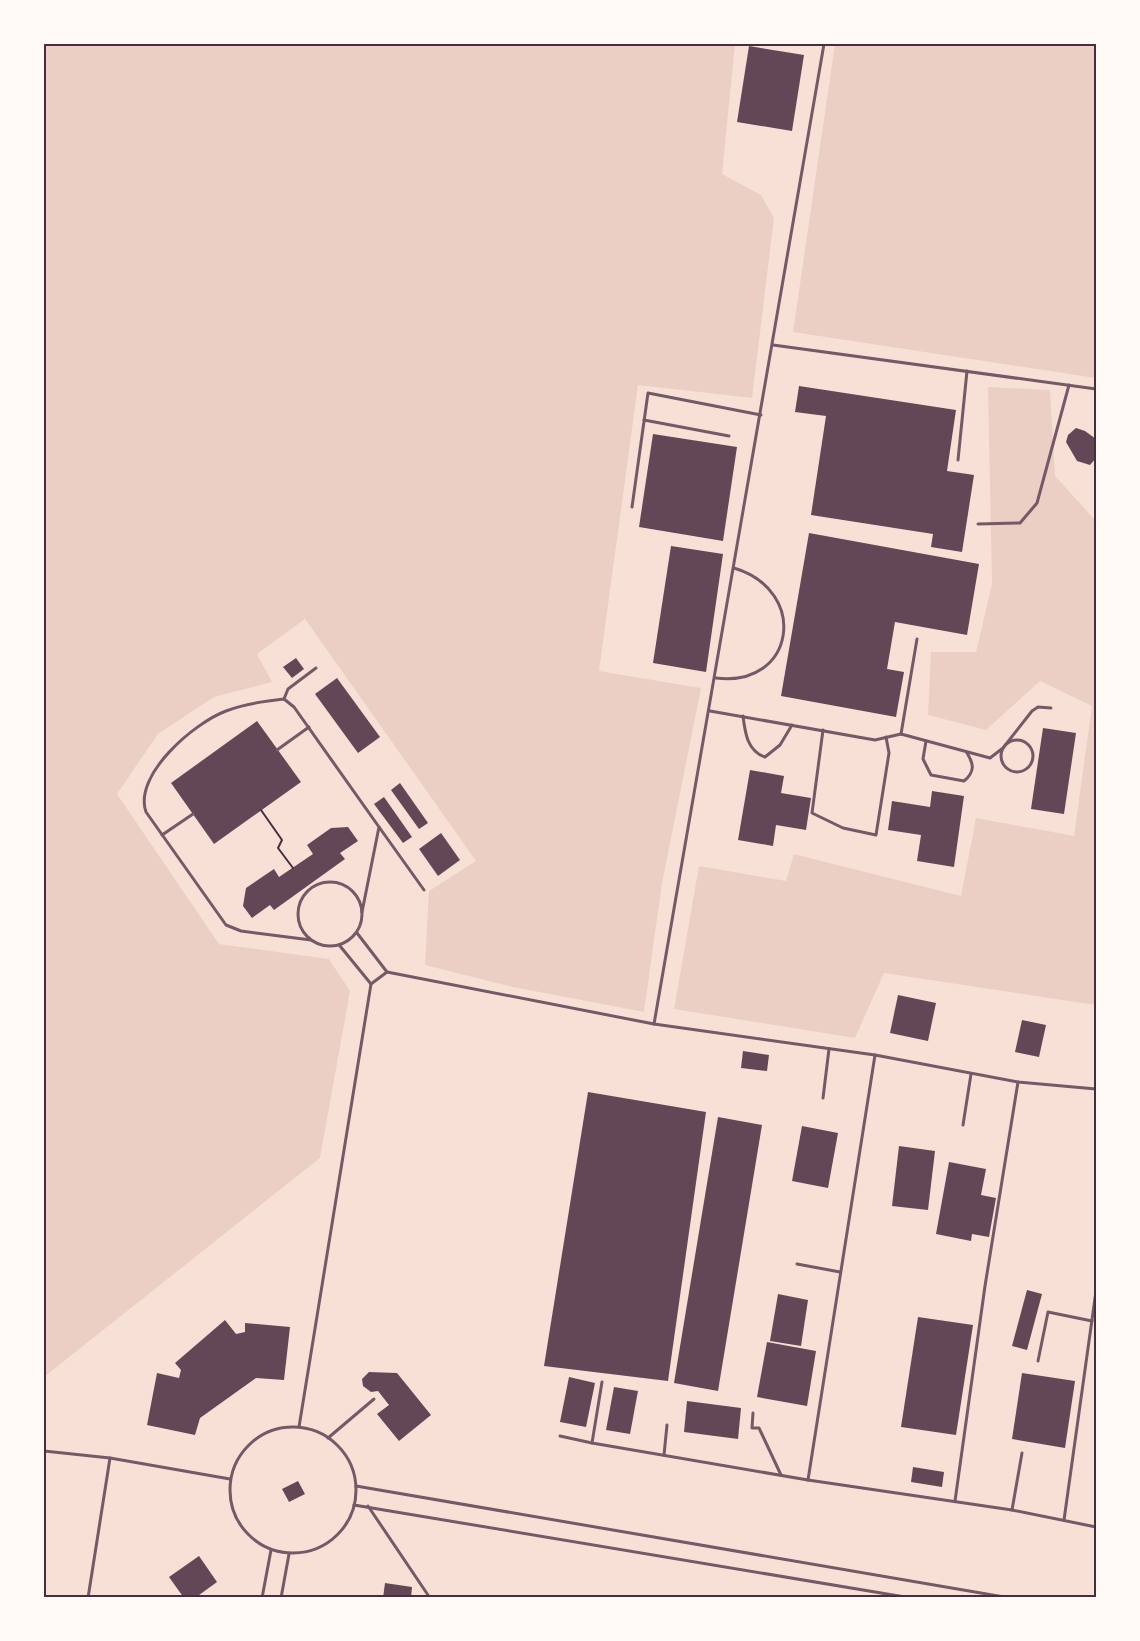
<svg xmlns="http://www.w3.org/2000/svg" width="1140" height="1641" font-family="Signika,sans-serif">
<rect width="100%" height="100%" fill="#f7e1d7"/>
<!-- green -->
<g fill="#ebcfc5">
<polygon points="44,44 735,44 722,174 761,195 774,218 752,398 638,385 599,671 701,688 662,883 644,1012 513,987 425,965 429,891 476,861 305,619 257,654 272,682 214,697 158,734 117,794 219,944 329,959 350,991 320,1158 44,1377"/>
<polygon points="835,44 1096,44 1096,378 793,332"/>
<polygon points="988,387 1050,390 1055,476 1096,521 1096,1005 884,973 855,1038 674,1009 699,866 786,881 794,854 961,896 976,818 1074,836 1092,706 1040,681 986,730 928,715 931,652 976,652 992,584"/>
</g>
<!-- building -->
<g fill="#644757">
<polygon points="749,46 804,55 792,131 737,122"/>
<polygon points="799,386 956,410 947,471 974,475 962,552 931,547 933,534 811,515 826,416 795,412"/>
<polygon points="1076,428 1085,431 1096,439 1096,458 1090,465 1077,461 1066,442 1068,435"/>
<polygon points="653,434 737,447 723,541 639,527"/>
<polygon points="809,533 979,564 967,635 895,622 887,669 904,672 896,717 781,696"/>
<polygon points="671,546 723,554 706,672 653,663"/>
<polygon points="296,658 304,669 292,678 283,667"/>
<polygon points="337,678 380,737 358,753 315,694"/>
<polygon points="257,721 301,782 214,844 171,783"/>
<polygon points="1043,728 1076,733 1064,814 1031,809"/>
<polygon points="750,770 784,776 781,793 811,798 806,830 776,825 773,846 738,840"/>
<polygon points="400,783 428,823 419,829 391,790"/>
<polygon points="932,791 964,796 954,867 917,861 921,835 888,830 892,801 930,807"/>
<polygon points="384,797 412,837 403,843 374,804"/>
<polygon points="348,827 358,841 340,853 345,859 274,910 270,905 252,918 243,906 246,888 274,869 279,877 313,854 307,845 331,828"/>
<polygon points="441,833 460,860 438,876 419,849"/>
<polygon points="898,995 936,1003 928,1041 890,1033"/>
<polygon points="1022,1020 1046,1025 1039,1057 1015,1052"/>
<polygon points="743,1051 769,1055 767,1071 741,1068"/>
<polygon points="588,1092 706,1112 668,1381 544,1366"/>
<polygon points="718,1117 762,1125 718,1391 674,1383"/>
<polygon points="802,1126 838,1133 828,1188 792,1181"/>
<polygon points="899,1146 935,1151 928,1210 892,1206"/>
<polygon points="949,1162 986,1169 981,1195 996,1198 989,1237 972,1234 971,1241 936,1234"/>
<polygon points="1027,1290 1042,1294 1027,1350 1012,1346"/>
<polygon points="778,1294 808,1300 801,1346 770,1341"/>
<polygon points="918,1317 973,1325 956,1435 901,1427"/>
<polygon points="225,1320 236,1334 245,1332 245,1323 290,1327 284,1380 256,1378 200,1418 195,1435 147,1425 157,1373 179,1378 181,1370 175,1363"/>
<polygon points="767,1342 816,1351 807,1406 757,1397"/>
<polygon points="369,1372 397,1373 431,1415 399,1441 377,1414 389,1405 378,1391 371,1392 363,1386 362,1379"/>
<polygon points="1022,1373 1075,1381 1065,1448 1012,1439"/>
<polygon points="569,1377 595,1383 586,1427 560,1422"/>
<polygon points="614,1387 638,1391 630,1434 606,1430"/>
<polygon points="687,1401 741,1408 738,1439 684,1432"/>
<polygon points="913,1467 944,1472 942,1487 911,1482"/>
<polygon points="298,1481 305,1494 289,1502 282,1489"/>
<polygon points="199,1556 217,1582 195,1598 184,1598 169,1577"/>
<polygon points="385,1583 412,1587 411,1598 383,1598"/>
</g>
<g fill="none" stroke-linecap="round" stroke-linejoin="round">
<!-- path -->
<polyline stroke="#4a2c40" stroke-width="2" points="261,810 282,840 278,848 293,868"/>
<!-- service -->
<g stroke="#755966" stroke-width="3">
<polyline points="773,345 1096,389"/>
<polyline points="644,420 729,436"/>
<polyline points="958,460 967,371"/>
<polyline points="632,507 648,393 761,415"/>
<polyline points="978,524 1020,523 1037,503 1069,385"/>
<path d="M716 678C795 688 810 591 734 568"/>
<polyline points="284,699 288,689 316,668"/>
<polyline points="710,711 875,740 901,734 990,758 1003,748 1032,711 1038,707 1051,708"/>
<path d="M743 716C745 732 747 751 765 757L780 745 792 725"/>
<polyline points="823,730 812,813 843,828 876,835 889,753 886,737"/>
<polyline points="901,734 917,639"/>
<circle cx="1017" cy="756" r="16"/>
<path d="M926 741 923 759 931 775 964 781C975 772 974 764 967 753"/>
<polyline points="277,750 309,727"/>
<polyline points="379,827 424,890"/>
<polyline points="162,835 193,814"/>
<circle cx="330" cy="914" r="32"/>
<polyline points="357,933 387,972"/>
<path d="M311 940 241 931 226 925 146 812C133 775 194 723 226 711 244 704 265 701 284 699L294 707 379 827 362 912"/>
<polyline points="340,946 371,984"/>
<polyline points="654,1024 824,44"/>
<polyline points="823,1098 829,1049"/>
<polyline points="963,1125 971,1074"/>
<polyline points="797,1264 840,1272"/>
<polyline points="1038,1361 1048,1312 1092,1321"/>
<polyline points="602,1382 592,1443 808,1480 1012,1510 1096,1527"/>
<polyline points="753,1413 752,1428 759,1428 781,1475"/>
<polyline points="299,1427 371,984 387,972 654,1024 875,1055 1018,1082 1096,1089"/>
<circle cx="293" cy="1490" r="63"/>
<polyline points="560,1436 592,1443"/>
<polyline points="328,1438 374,1399"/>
<polyline points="44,1451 110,1458 230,1479"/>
<polyline points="664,1455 667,1425"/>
<polyline points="808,1480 875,1055"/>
<polyline points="356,1486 1010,1598"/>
<polyline points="955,1501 985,1286 1018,1082"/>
<polyline points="354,1505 911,1598"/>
<polyline points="368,1506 430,1598"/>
<polyline points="1012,1510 1022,1453"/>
<polyline points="1064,1520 1096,1291"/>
<polyline points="88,1598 110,1458"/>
<polyline points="262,1598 271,1550"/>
<polyline points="281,1598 289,1554"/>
</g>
</g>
<!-- border -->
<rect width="1140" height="1641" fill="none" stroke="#fffaf5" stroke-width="90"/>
<rect x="45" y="45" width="1050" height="1551" fill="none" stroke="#4a2c40" stroke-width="2"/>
</svg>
